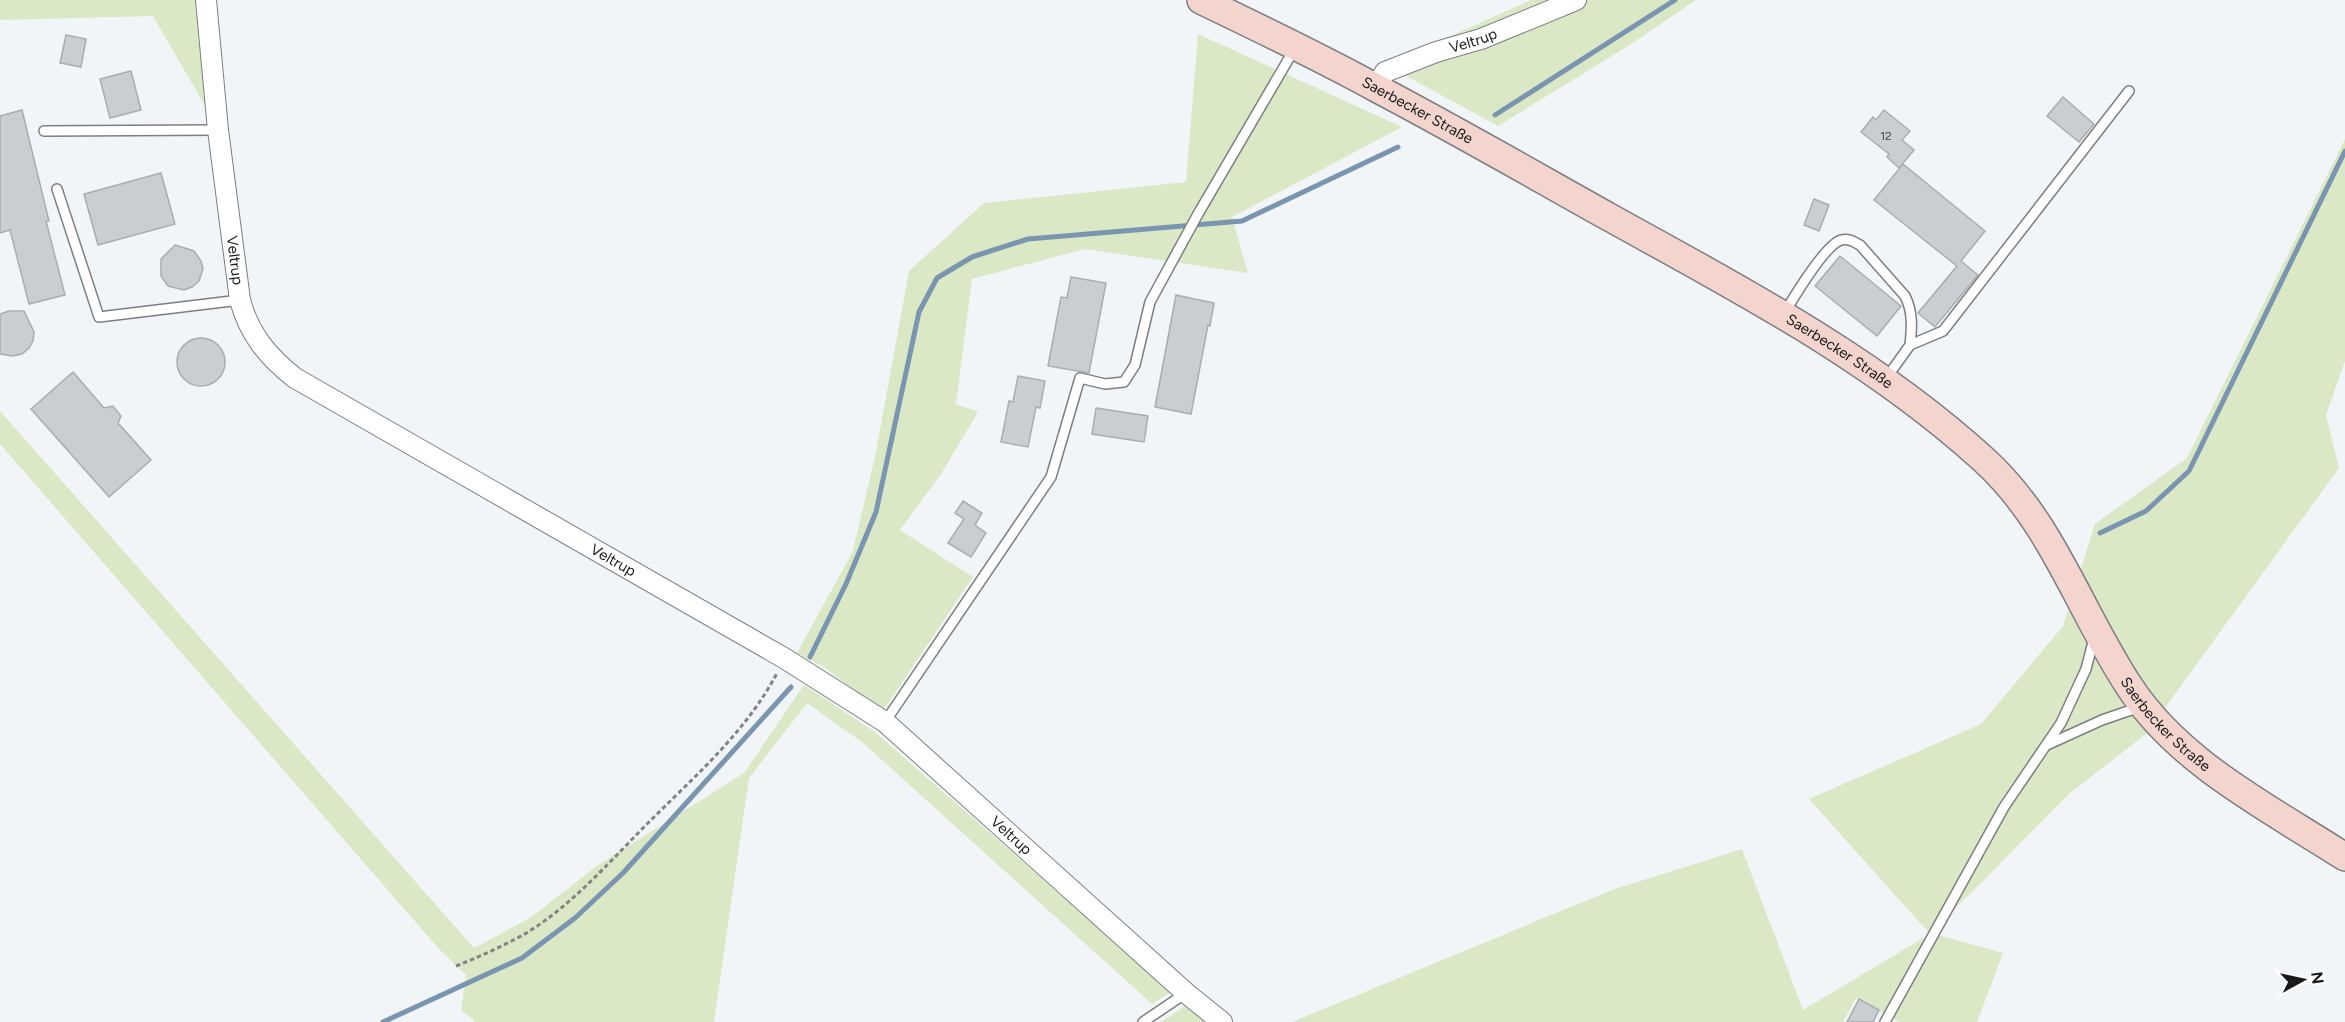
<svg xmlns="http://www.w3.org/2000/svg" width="2345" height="1022" font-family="Figtree,sans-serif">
<rect width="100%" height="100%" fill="#f1f5f8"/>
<!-- green -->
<g fill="#dbe8c5">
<polygon points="0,0 203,0 211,116 153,16 0,20"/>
<polygon points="1531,0 1696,0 1628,46 1498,126 1386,65"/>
<polygon points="1198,34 1402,127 1232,217 1248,273 1085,249 972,279 956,404 978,412 941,474 900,530 973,577 883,711 822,666 797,653 853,551 876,452 909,271 984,203 1186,182"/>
<polygon points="2345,139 2345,361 2326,415 2339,468 2146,734 2070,793 1931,933 2003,953 1977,1022 1899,1022 1856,998 1843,1022 1292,1022 1612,890 1742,849 1803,1010 1930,934 1809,799 1981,724 2063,626 2095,524 2187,458"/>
<polygon points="0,411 474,948 530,918 598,865 744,773 804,685 875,732 1171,992 1152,1004 862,742 807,703 749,778 714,1022 476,1022 461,1010 466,975 439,949 0,444"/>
<polygon points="1185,1006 1205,1022 1161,1022"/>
</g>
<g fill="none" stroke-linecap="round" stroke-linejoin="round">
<!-- stream -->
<g stroke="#7995af" stroke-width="5">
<polyline points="1495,115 1675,0"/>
<polyline points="2100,533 2146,511 2189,471 2345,151"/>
<polyline points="810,657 846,584 876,512 919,312 937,278 972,257 1028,239 1242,221 1398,147"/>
<polyline points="383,1022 522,958 575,918 623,873 791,687"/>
</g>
</g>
<!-- building -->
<g fill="#caced1" stroke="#aaadb0" stroke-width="1.5">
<polygon points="66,35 86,39 81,67 60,63"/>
<polygon points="131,71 141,110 110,118 100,79"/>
<polygon points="2063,97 2094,124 2079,142 2047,116"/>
<polygon points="22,110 49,221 46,221 65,295 29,304 10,230 0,233 0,116"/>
<polygon points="1884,110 1910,131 1902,140 1914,150 1899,168 1887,157 1889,154 1861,132 1873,117 1876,120"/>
<polygon points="1903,164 1985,231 1961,261 1978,275 1935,327 1918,313 1957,266 1874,200"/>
<polygon points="161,173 175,224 98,245 84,194"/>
<polygon points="1814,199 1829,205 1819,231 1804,225"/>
<polygon points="175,245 194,251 201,261 203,269 199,281 192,287 184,290 168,286 161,276 161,259"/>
<polygon points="1840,256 1901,306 1877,336 1815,286"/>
<polygon points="1071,277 1106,283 1089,373 1048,366 1061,297 1067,298"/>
<polygon points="1176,295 1214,303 1210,326 1208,325 1191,414 1155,407"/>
<polygon points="9,311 24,311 34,332 33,341 29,348 22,354 13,356 0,354 0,314"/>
<circle cx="201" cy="362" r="24"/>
<polygon points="73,372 104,408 113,406 121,416 118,423 151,460 109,497 31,409"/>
<polygon points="1018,376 1045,381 1040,408 1036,407 1028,447 1001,442 1009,401 1013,402"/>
<polygon points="1096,408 1148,416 1144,442 1092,434"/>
<polygon points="963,501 982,513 975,525 986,533 971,557 948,543 964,519 955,513"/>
<polygon points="1859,999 1879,1010 1873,1022 1847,1022"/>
</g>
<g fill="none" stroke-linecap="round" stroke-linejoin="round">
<!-- lane casing -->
<g stroke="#7c7f82" stroke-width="12">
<g id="lane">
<polyline points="44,131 218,130"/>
<polyline points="57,189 99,317 240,300"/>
<path d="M1785 312C1794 297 1825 245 1841 240 1849 238 1854 242 1860 245L1905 296C1913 312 1912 327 1910 345"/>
<polyline points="1885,380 1910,345 1943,331 2129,91"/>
<polyline points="885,722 1051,477 1080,378 1105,384 1124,382 1135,365 1150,302 1198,214 1295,48"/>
<polyline points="2047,745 2102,720 2140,707"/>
<polyline points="1143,1022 1186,993"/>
<polyline points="1885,1022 2004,807 2061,723 2086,669 2094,638"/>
</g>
</g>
<!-- street casing -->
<g stroke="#7c7f82" stroke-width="22">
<g id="street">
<path id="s1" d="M206 0 218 130 240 300C249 334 268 357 295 378L784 658 885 722 1186 993 1222 1022"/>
<path id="s2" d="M1376 87 1385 72 1436 52 1481 39 1576 0"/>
</g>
</g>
<!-- secondary casing -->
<g stroke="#7c7f82" stroke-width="30">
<g id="secondary">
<path id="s3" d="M1201 0C1261 29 1320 57 1378 89 1456 130 1532 174 1609 217 1739 289 1872 358 1983 459 2052 521 2079 610 2129 686 2179 763 2269 808 2345 857"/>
</g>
</g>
<!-- path -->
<path stroke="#818385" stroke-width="3" stroke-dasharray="4.5 3" stroke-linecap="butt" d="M456 966C479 957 501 947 523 935 571 907 610 861 649 822 694 777 747 731 777 673"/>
<!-- lane -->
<use href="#lane" stroke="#fff" stroke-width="9"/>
<!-- street -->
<use href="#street" stroke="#fff" stroke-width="20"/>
<!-- secondary -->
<use href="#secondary" stroke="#f4d5ce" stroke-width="27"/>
</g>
<g text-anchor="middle" stroke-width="4.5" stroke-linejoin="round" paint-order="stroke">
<!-- number labels -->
<g font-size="12" fill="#444648">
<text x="1886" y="140">12</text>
</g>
<!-- street labels -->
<g font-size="15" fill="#18191a" stroke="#fff">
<text dy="5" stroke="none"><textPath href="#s2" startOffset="111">Veltrup</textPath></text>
<text dy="5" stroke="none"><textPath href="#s3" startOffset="243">Saerbecker Straße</textPath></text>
<text dy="5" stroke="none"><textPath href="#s1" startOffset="262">Veltrup</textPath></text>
<text dy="5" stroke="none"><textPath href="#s3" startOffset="729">Saerbecker Straße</textPath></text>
<text dy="5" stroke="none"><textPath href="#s1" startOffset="766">Veltrup</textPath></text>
<text dy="5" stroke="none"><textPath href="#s3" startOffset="1233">Saerbecker Straße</textPath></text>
<text dy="5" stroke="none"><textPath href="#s1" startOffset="1252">Veltrup</textPath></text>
</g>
</g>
<!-- north arrow -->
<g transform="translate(2303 980) rotate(82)" stroke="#ffffff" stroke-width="4.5" paint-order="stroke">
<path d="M0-4.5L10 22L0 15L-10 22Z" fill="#18191a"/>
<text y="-9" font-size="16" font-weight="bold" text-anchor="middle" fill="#18191a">N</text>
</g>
</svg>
